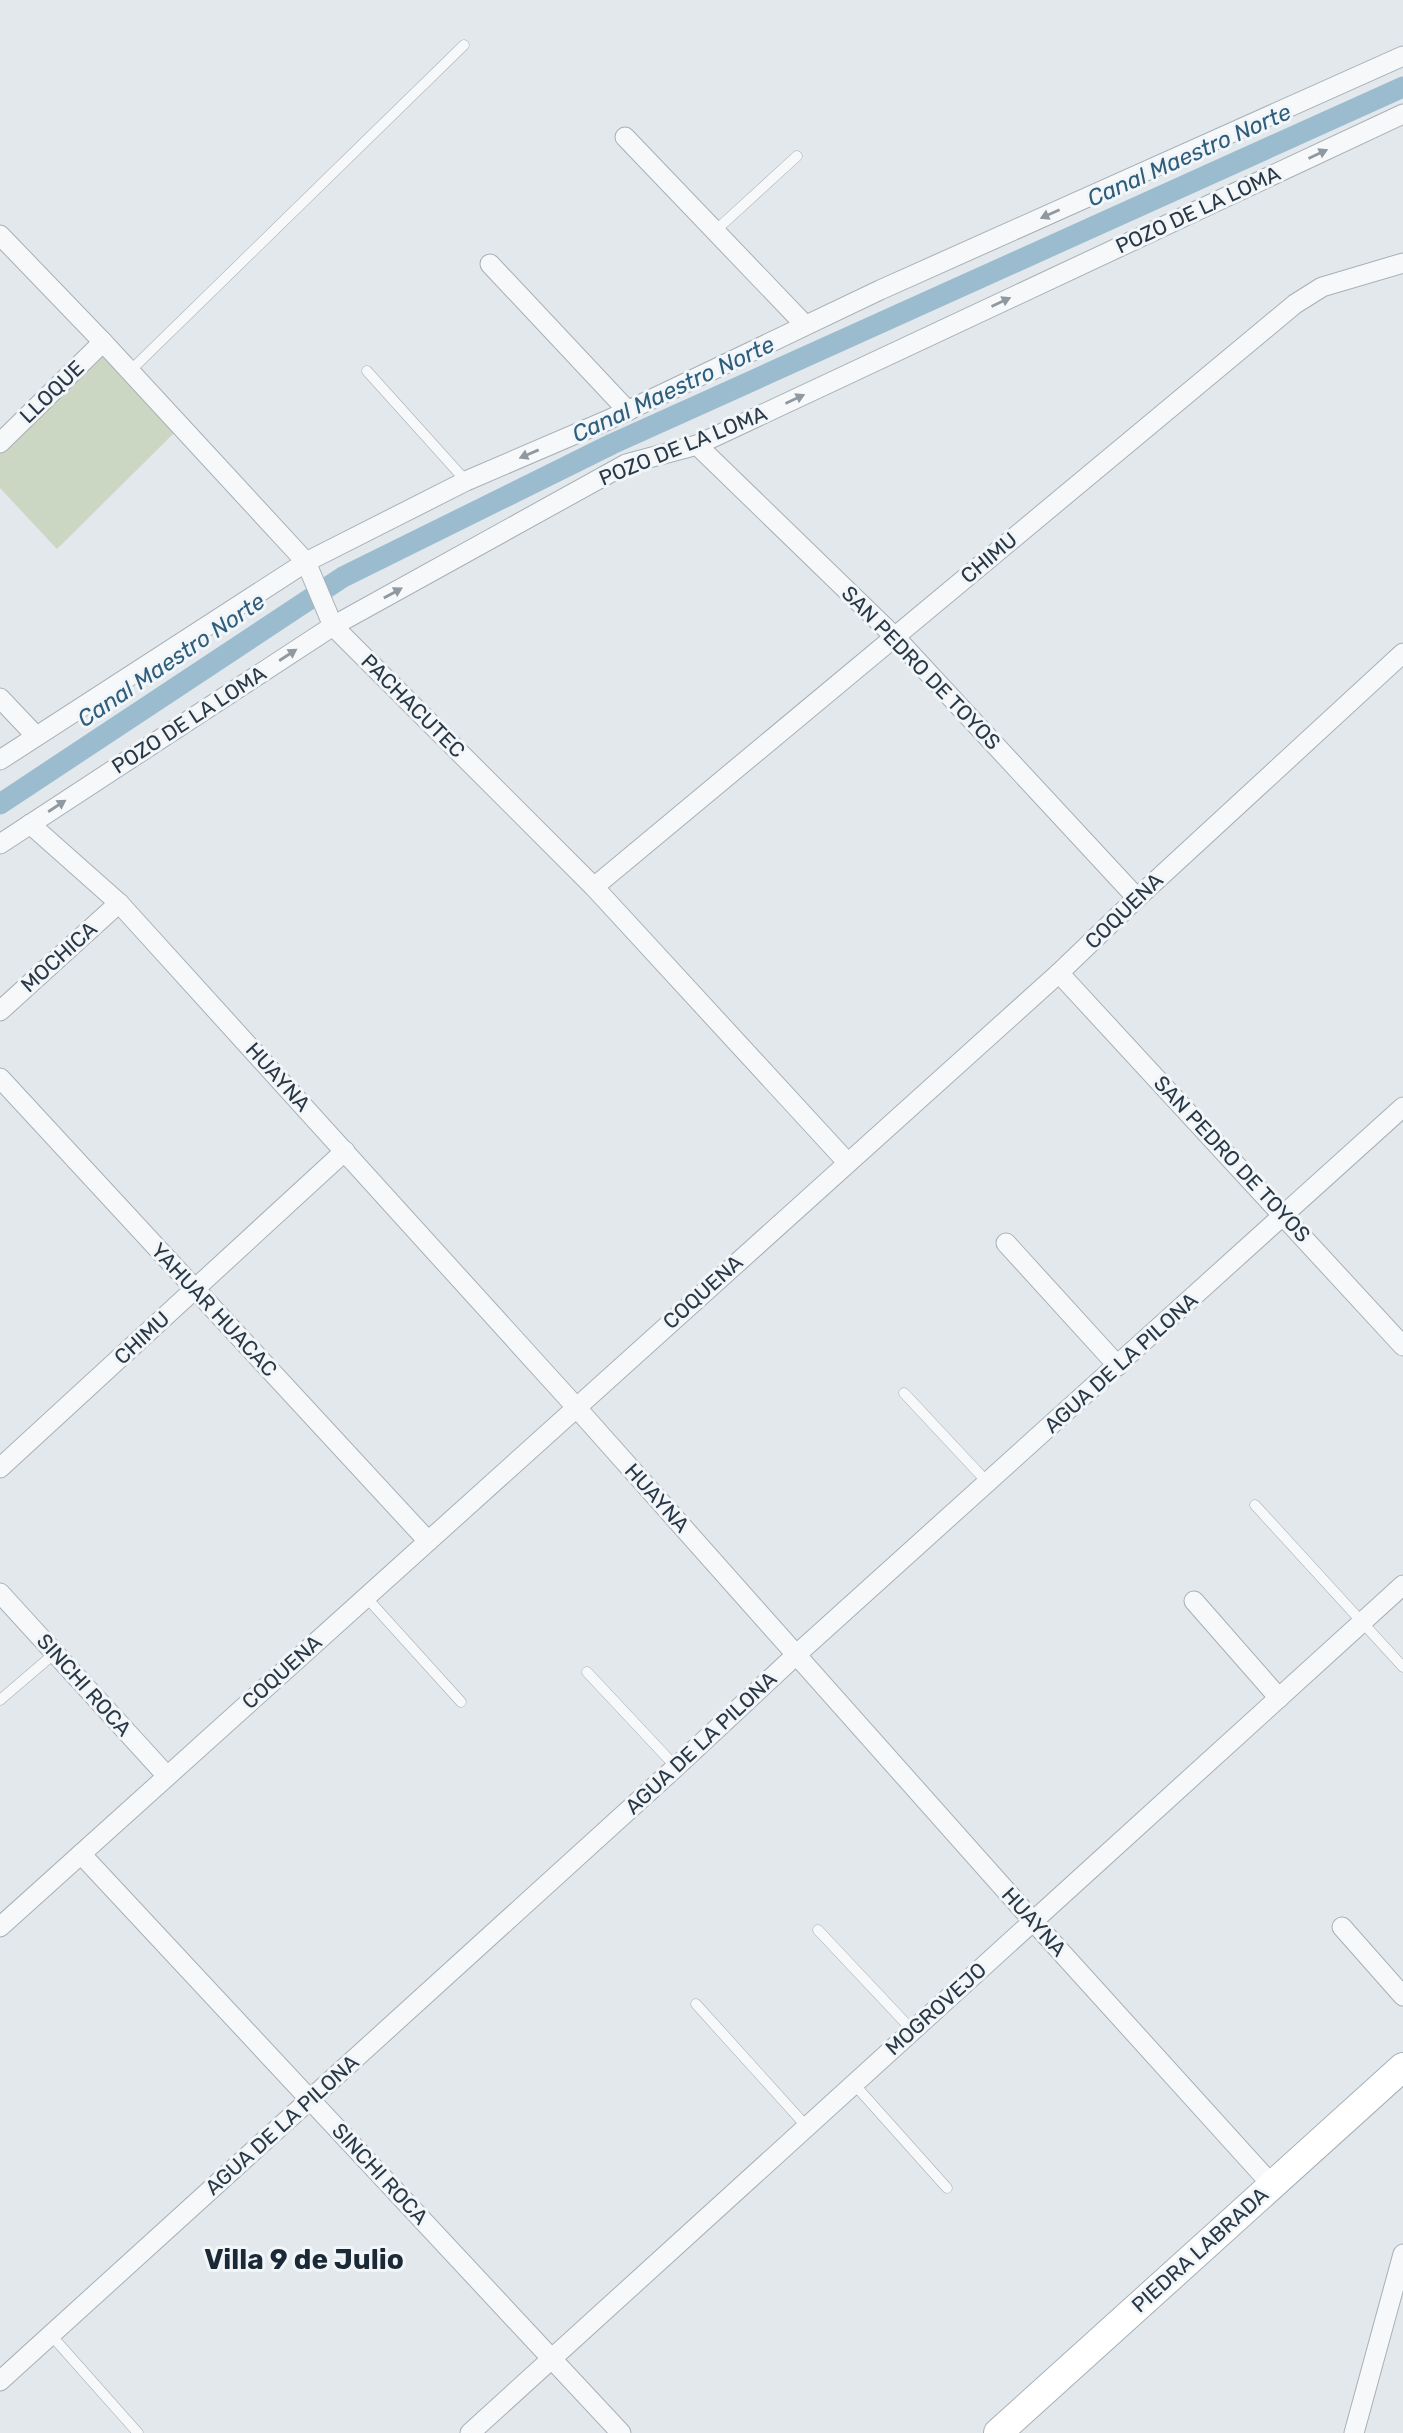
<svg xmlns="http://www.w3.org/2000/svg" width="1403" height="2433" font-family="Rubik,sans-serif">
<rect width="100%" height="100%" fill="#e2e8ec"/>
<!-- green -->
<polygon fill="#cbd6c3" points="98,347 176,431 57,549 0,488 0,443"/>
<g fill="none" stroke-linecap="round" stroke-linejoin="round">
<!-- canal -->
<polyline stroke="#9bbcce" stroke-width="21" points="0,804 343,577 612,444 1403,87"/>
<!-- lane casing -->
<g stroke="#a7b0b7" stroke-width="11">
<g id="lane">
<polyline points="715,231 797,156"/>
<polyline points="130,371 464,45"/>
<polyline points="367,371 466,481"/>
<polyline points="904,1393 988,1483"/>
<polyline points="1255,1505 1403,1667"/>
<polyline points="366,1597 461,1702"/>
<polyline points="587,1672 676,1767"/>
<polyline points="0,1700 55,1653"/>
<polyline points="818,1930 913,2031"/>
<polyline points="696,2004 807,2127"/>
<polyline points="854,2084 947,2188"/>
<polyline points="51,2335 138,2433"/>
</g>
</g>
<!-- street casing -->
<g stroke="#a7b0b7" stroke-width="21">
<g id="street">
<polyline points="625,137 805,325"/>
<polyline points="0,235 103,342 306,562 333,626 594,887 847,1162"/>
<polyline points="490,264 628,411"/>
<polyline points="0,443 103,342"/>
<polyline points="697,445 895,637 1137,898"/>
<polyline points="0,698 36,736"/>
<polyline points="0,760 306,562 466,481 608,420 880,290 1403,56"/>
<polyline points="30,824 119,903 576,1407 1033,1921 1272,2185"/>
<polyline points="0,844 333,626 626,464 697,445 1403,114"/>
<polyline points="594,887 1295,304 1322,287 1403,263"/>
<polyline points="1059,973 1403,1346"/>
<polyline points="0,1011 119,903"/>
<polyline points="0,1078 428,1541"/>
<polyline points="1006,1243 1118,1366"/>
<polyline points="0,1468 345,1151"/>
<polyline points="0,1593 167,1776"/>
<polyline points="1194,1601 1279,1698"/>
<polyline points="81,1854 621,2433"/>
<polyline points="0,1927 1059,973 1137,898 1403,653"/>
<polyline points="1342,1927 1403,1996"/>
<polyline points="0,2381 676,1767 796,1655 1403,1107"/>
<polyline points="470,2433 1403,1585"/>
<polyline points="1354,2433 1403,2254"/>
</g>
</g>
<!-- secondary casing -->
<g stroke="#a7b0b7" stroke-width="30">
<polyline id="secondary" points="998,2433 1403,2067"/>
</g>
<!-- lane -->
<use href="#lane" stroke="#f6f8fa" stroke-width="10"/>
<!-- street -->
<use href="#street" stroke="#f6f8fa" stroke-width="19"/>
<!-- secondary -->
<use href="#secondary" stroke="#fff" stroke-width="28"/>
</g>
<!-- one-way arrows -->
<defs><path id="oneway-solid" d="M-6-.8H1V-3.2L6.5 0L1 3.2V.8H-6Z" transform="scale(1.75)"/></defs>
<g fill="#9098a0">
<use href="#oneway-solid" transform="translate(1318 154) rotate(-25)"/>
<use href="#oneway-solid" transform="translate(1050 214) rotate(156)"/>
<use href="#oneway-solid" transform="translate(1001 302) rotate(-25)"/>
<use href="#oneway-solid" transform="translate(795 399) rotate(-25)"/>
<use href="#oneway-solid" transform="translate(529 454) rotate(157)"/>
<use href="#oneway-solid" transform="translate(393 593) rotate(-29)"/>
<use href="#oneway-solid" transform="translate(288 655) rotate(-33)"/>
<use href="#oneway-solid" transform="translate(57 806) rotate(-33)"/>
</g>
<g text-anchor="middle" stroke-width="6" stroke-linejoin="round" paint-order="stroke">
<!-- street labels -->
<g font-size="21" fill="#293846" stroke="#f2f6f9">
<text transform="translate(1198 210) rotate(-25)" y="7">POZO DE LA LOMA</text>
<text transform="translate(52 392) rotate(-44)" y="7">LLOQUE</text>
<text transform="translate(683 446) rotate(-22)" y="7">POZO DE LA LOMA</text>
<text transform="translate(989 558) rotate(-40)" y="7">CHIMU</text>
<text transform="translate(921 668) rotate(46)" y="7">SAN PEDRO DE TOYOS</text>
<text transform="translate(413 706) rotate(45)" y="7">PACHACUTEC</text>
<text transform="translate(189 720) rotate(-33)" y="7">POZO DE LA LOMA</text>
<text transform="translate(1124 911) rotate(-44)" y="7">COQUENA</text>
<text transform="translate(59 957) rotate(-42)" y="7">MOCHICA</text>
<text transform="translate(278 1077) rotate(48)" y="7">HUAYNA</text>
<text transform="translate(1232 1159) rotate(47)" y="7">SAN PEDRO DE TOYOS</text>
<text transform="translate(703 1292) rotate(-42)" y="7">COQUENA</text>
<text transform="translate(214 1310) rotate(47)" y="7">YAHUAR HUACAC</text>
<text transform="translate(142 1338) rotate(-43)" y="7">CHIMU</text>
<text transform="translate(1121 1363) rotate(-42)" y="7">AGUA DE LA PILONA</text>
<text transform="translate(657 1498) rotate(48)" y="7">HUAYNA</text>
<text transform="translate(282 1672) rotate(-42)" y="7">COQUENA</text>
<text transform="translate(84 1685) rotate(48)" y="7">SINCHI ROCA</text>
<text transform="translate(701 1743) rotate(-43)" y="7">AGUA DE LA PILONA</text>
<text transform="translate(1034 1922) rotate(48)" y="7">HUAYNA</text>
<text transform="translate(936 2009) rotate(-42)" y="7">MOGROVEJO</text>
<text transform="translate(282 2125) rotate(-42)" y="7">AGUA DE LA PILONA</text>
<text transform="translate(380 2174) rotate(47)" y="7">SINCHI ROCA</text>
<text transform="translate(1200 2250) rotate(-42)" y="7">PIEDRA LABRADA</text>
</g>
<!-- water labels -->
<g font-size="23" font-style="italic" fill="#2f5e7d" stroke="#f2f6f9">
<text transform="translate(1189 155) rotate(-24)" y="8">Canal Maestro Norte</text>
<text transform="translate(673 389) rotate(-25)" y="8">Canal Maestro Norte</text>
<text transform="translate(171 660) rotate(-34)" y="8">Canal Maestro Norte</text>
</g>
<!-- district labels -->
<g font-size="28" font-weight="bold" fill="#1b2836" stroke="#f2f6f9">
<text x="304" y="2269">Villa 9 de Julio</text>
</g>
</g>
</svg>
